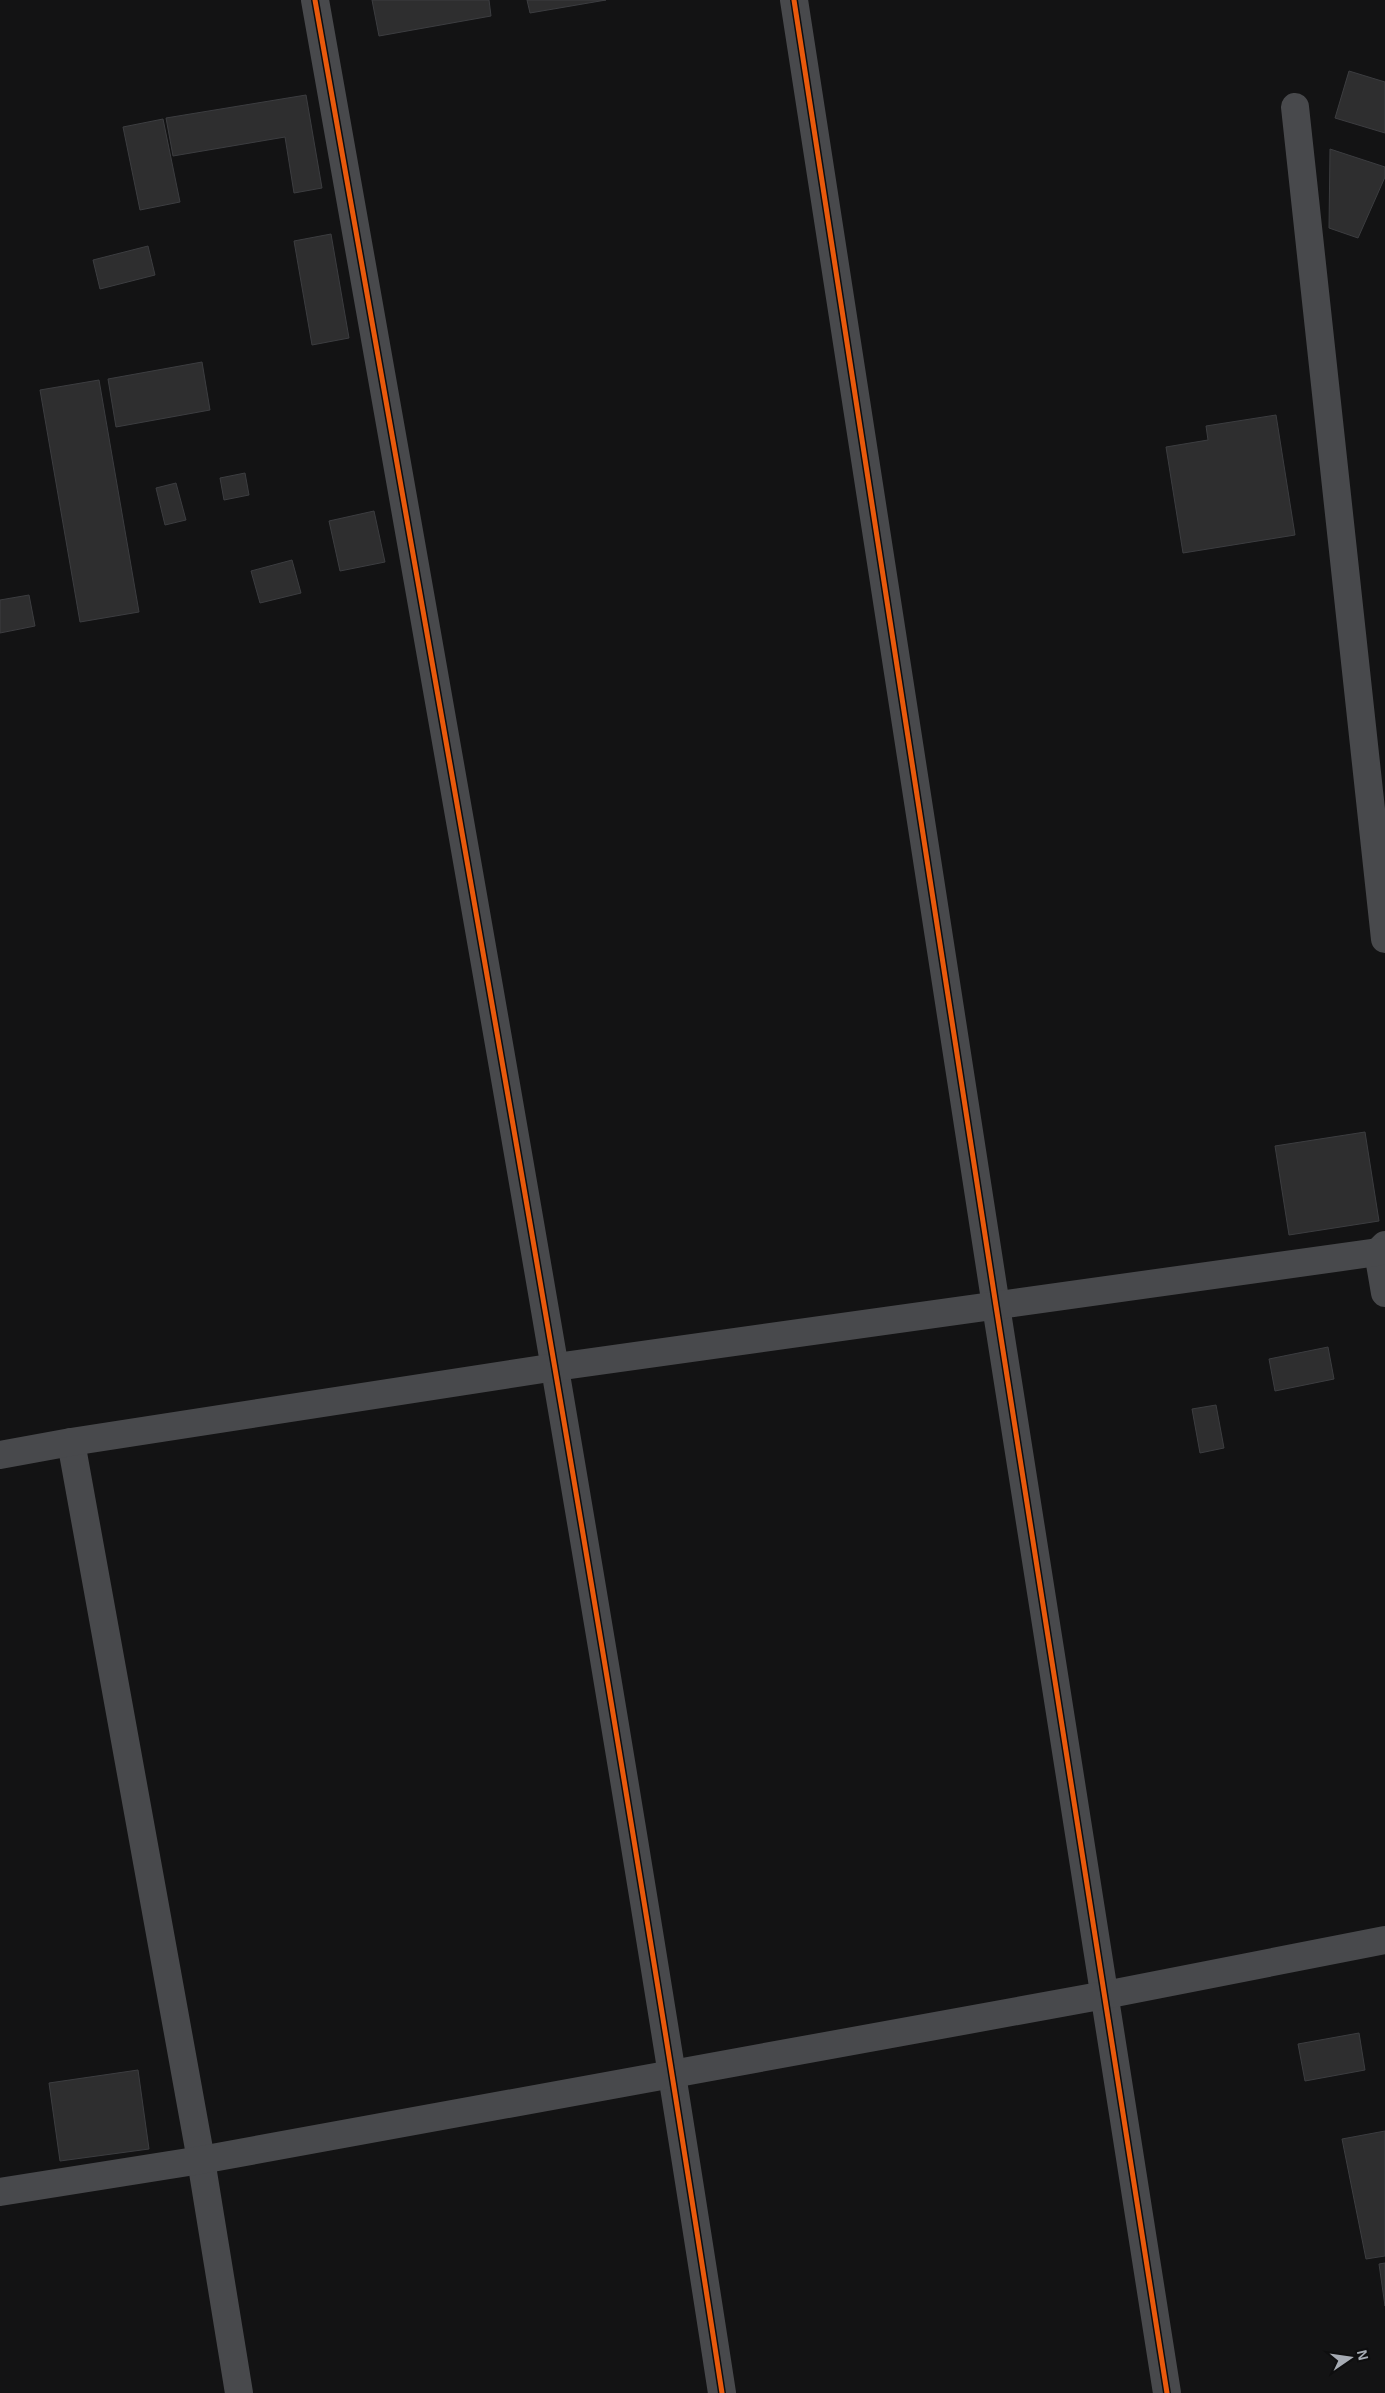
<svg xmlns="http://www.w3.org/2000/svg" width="1385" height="2393" font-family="Helvetica,sans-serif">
<rect width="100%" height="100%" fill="#131314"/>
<!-- building -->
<g fill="#2e2e2f" stroke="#3c3d40">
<polygon points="372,0 489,0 491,16 379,36"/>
<polygon points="527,0 606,0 530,13"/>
<polygon points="1349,71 1385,82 1385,133 1335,118"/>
<polygon points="306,95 322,188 294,193 285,137 173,156 166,118"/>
<polygon points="163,119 180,202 140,210 123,127"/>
<polygon points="1330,149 1385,167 1385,177 1358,238 1329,228"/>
<polygon points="331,234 349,338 312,345 294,241"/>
<polygon points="148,246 155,275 100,289 93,260"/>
<polygon points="202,362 210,410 116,427 108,379"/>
<polygon points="99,380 139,612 80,622 40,390"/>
<polygon points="1276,415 1295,535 1183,553 1166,447 1208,440 1206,426"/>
<polygon points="245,473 249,495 224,500 220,478"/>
<polygon points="176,483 186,520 165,525 156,488"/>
<polygon points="374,511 385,562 340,571 329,521"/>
<polygon points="292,560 301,593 260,603 251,571"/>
<polygon points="29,595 35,626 0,633 0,600"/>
<polygon points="1365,1132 1379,1221 1289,1235 1275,1146"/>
<polygon points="1328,1347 1334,1379 1275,1391 1269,1359"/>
<polygon points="1216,1405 1224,1448 1200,1453 1192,1409"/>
<polygon points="1359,2033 1365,2070 1305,2081 1298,2044"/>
<polygon points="138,2070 149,2149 60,2161 49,2083"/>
<polygon points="1385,2131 1385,2256 1366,2259 1342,2139"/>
<polygon points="1385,2263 1385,2306 1379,2264"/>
</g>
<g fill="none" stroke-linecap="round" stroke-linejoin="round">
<!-- minor -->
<g stroke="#48494c" stroke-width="28">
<path d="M315 0C456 797 599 1593 722 2393"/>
<polyline points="794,0 996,1306 1167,2393"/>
<polyline points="1295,107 1385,939"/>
<polyline points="1385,1245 1378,1252 1385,1293"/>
<polyline points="71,1442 201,2160 239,2393"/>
<polyline points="0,1455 71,1442 556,1367 1378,1252"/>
<polyline points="0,2192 201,2160 1105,1995 1385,1940"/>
</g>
<!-- cycleway casing -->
<g stroke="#0e0e0f" stroke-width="8">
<g id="cycleway">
<path d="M315 0C456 797 599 1593 722 2393"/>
<polyline points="794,0 996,1306 1167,2393"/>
</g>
</g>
<!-- cycleway -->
<use href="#cycleway" stroke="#e8590c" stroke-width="5"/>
</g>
<!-- north arrow -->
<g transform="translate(1350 2358) rotate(77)" stroke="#0e0e0f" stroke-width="4" paint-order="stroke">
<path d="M0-4L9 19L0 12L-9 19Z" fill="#a6abb3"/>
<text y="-8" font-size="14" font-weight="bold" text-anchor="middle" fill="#a6abb3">N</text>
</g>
</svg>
